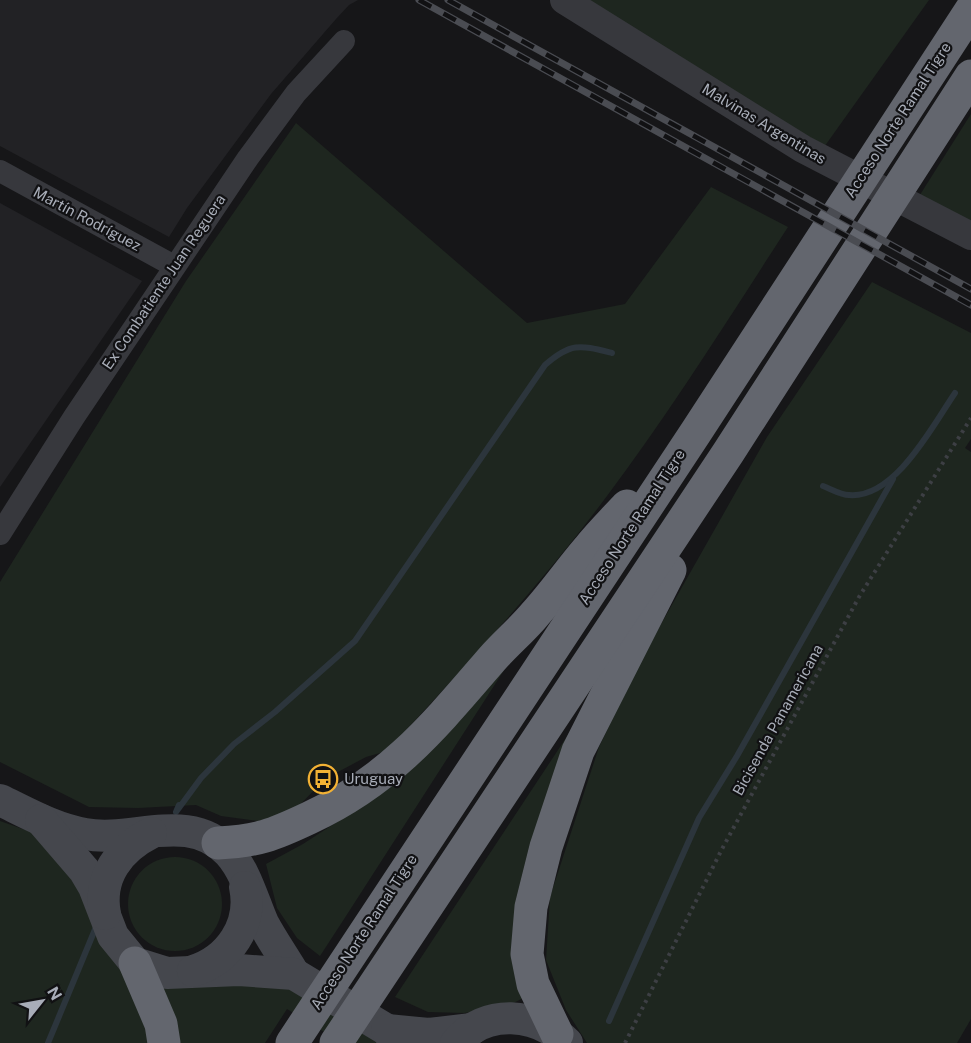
<svg xmlns="http://www.w3.org/2000/svg" width="971" height="1043" font-family="'Public Sans',sans-serif">
<rect width="100%" height="100%" fill="#161618"/>
<!-- built -->
<g fill="#222225">
<polygon points="0,0 358,0 349,5 336,19 271,94 187,208 169,237 0,146"/>
<polygon points="0,203 142,281 0,487"/>
</g>
<!-- green -->
<g fill="#1e261f">
<polygon points="575,0 929,0 817,157"/>
<polygon points="971,114 971,224 918,198"/>
<path d="M296 123 527 323 625 304 711 187 788 227C729 318 672 409 607 496 540 586 463 668 387 751L366 757 336 773 320 784 292 813 258 821 221 816 196 805 138 808 89 807 0 762V582L186 281Z"/>
<polygon points="872,282 971,333 971,439 965,448 971,452 971,1019 957,1043 587,1043 566,1010 546,960 550,897 599,747 639,663 767,437"/>
<polygon points="622,653 563,781 523,998 506,1007 464,1013 428,1012 395,997"/>
<polygon points="508,664 346,916 320,956 297,938 277,908 266,864 303,844 340,820"/>
<polygon points="0,821 37,834 58,849 159,1043 0,1043"/>
<circle cx="175" cy="904" r="47"/>
<polygon points="153,978 297,985 389,1043 342,1043 287,1009 265,1043 177,1043"/>
</g>
<g fill="none" stroke-linecap="round" stroke-linejoin="round">
<!-- stream -->
<g stroke="#2c353c" stroke-width="6">
<path d="M823 486C831 489 841 495 849 495 895 499 933 425 955 393"/>
<path d="M179 805 176 812 201 778 234 744 275 712 355 641 545 365C571 342 580 345 612 353"/>
<polyline points="609,1021 699,818 737,756 893,479"/>
<polyline points="48,1043 96,927"/>
</g>
<!-- path -->
<polyline stroke="#3d3f44" stroke-width="4" stroke-dasharray="3 4.5" stroke-linecap="butt" points="625,1043 722,849 859,597 971,418"/>
<!-- minor -->
<g stroke="#37383d" stroke-width="22">
<polyline points="0,171 174,266"/>
<polyline points="0,534 74,417 248,158 296,93 344,41"/>
</g>
<!-- tertiary -->
<polyline stroke="#37383d" stroke-width="28" points="564,0 803,149 971,236"/>
<!-- secondary -->
<g stroke="#45474d" stroke-width="32">
<path d="M0 800C27 813 55 829 85 834 133 843 190 810 229 853 246 872 253 900 263 923 272 940 284 957 294 974"/>
<polyline points="41,820 84,870 94,887 113,936 135,963 167,973 239,970 294,974 387,1030 396,1043"/>
<path d="M105 914C98 877 119 849 151 833"/>
<path d="M193 971C229 960 253 925 245 887"/>
<polyline points="387,1030 429,1034 472,1029"/>
<path d="M456 1043C485 1008 537 1012 567 1043"/>
</g>
<!-- motorway -->
<g stroke="#63666e" stroke-width="33">
<path d="M218 843C258 841 273 835 309 818 391 780 435 725 492 659 506 643 523 629 536 613 554 593 570 570 588 549 600 534 614 520 627 506"/>
<polyline points="135,963 161,1024 164,1043"/>
<polyline points="557,1034 533,984 527,954 531,907 546,847 578,751 670,570"/>
<polyline points="292,1043 696,432 971,10"/>
<polyline points="336,1043 728,453 971,76"/>
</g>
<!-- rail casing -->
<g stroke="#4a4c52" stroke-width="7">
<g id="rail">
<polyline points="419,0 971,305"/>
<polyline points="448,0 971,289"/>
</g>
</g>
<!-- rail -->
<use href="#rail" stroke="#111113" stroke-width="4.5" stroke-dasharray="14" stroke-linecap="butt"/>
</g>
<!-- icons -->
<defs>
<g id="bus-ring" transform="scale(1.5)"><circle r="9.5" fill="#111113" stroke="#f2b134" stroke-width="1.5"/><path d="M-5-6H5V4H4V6H2V4H-2V6H-4V4H-5ZM-3.5-4V0h7V-4ZM-3.5 1.2v1.5H-2V1.2ZM2 1.2v1.5H3.5V1.2Z" fill="#f2b134"/></g>
</defs>
<g fill-rule="evenodd">
<use href="#bus-ring" x="323" y="779"/>
</g>
<g text-anchor="middle" stroke-width="4.5" stroke-linejoin="round" paint-order="stroke">
<!-- street labels -->
<g font-size="15" fill="#a8adb8" stroke="#111113">
<text transform="translate(898 120) rotate(-57)" y="5">Acceso Norte Ramal Tigre</text>
<text transform="translate(764 124) rotate(31)" y="5">Malvinas Argentinas</text>
<text transform="translate(87 219) rotate(28)" y="5">Martín Rodríguez</text>
<text transform="translate(164 282) rotate(-56)" y="5">Ex Combatiente Juan Reguera</text>
<text transform="translate(632 527) rotate(-57)" y="5">Acceso Norte Ramal Tigre</text>
<text transform="translate(778 720) rotate(-61)" y="5">Bicisenda Panamericana</text>
<text transform="translate(364 932) rotate(-57)" y="5">Acceso Norte Ramal Tigre</text>
</g>
<!-- poi labels -->
<g font-size="15" fill="#a8adb8" stroke="#111113" text-anchor="start">
<text x="344" y="784">Uruguay</text>
</g>
</g>
<!-- north arrow -->
<g transform="translate(42 1001) rotate(59)" stroke="#111113" stroke-width="4.5" paint-order="stroke">
<path d="M0-4.5L10 22L0 15L-10 22Z" fill="#a8adb8"/>
<text y="-9" font-size="16" font-weight="bold" text-anchor="middle" fill="#a8adb8">N</text>
</g>
</svg>
